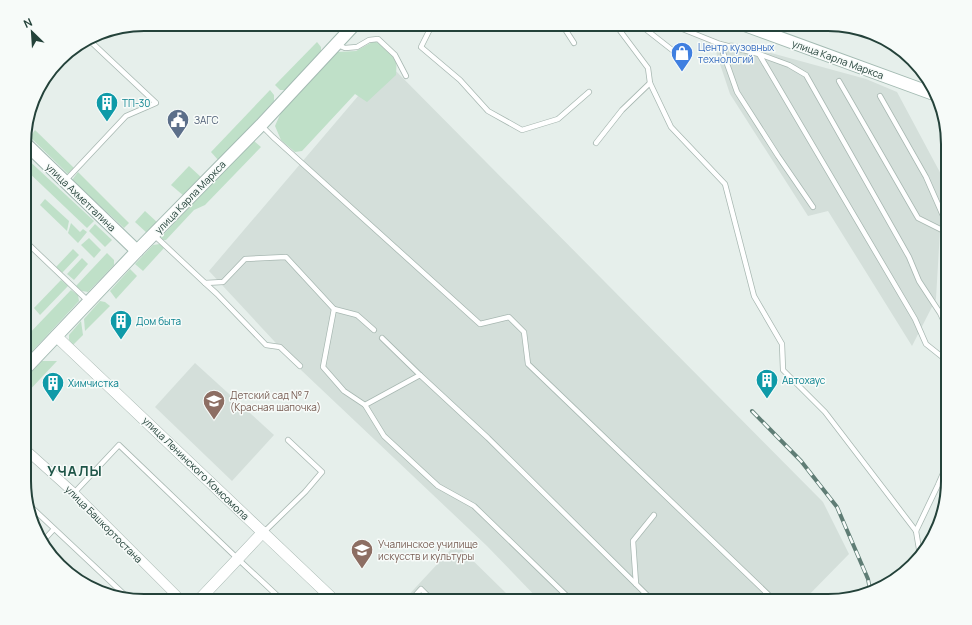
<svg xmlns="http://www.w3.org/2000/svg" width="972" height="625" font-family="Manrope,sans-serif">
<rect width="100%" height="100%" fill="#e6efeb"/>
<!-- built -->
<g fill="#d4dfda">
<polygon points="731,42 866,79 897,92 943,178 936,299 912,346 828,211 808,216 730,94 715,49"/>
<polygon points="387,62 823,502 849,554 803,601 540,601 487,546 301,370 209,271"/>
<polygon points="195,363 274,435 232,481 155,407"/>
<polygon points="456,544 514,601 403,601"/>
</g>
<!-- green -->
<g fill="#bfe0c8">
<path d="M374 41C382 44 394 53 396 62 397 66 396 71 396 75L367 102 355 94 302 151 295 152 281 140 275 126 282 110 337 52 356 51Z"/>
<polygon points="317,42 321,47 321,53 285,90 280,90 275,85"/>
<polygon points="270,90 274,95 274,101 219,161 211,152"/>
<polygon points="35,130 74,168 68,174 30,137"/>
<polygon points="253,140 261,147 205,205 194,210 166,240 162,240 161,237"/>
<polygon points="25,157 94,221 87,228 25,169"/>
<polygon points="189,166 202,178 184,196 171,185"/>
<polygon points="78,172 129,223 124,228 72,180"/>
<polygon points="45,199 69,221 67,231 40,205"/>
<polygon points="145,211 158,223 148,234 135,222"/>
<polygon points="71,223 80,232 83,229 87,232 78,243 68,233"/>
<polygon points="95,224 112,240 105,247 89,231"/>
<polygon points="89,238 101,250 94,258 81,245"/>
<polygon points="160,244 164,248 143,271 135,264 153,245"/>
<polygon points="73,249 79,255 62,273 56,267"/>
<polygon points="107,253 114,260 114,265 88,292 82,291 76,286"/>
<polygon points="82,258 88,264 74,280 67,274"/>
<polygon points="130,269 137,276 116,299 110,291"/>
<polygon points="61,280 68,286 40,315 34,308"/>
<polygon points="71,290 78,295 79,301 25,359 25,338"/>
<polygon points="100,301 105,302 110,306 85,331 84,319"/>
<polygon points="81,321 83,335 73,345 69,340 69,335"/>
<polygon points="42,361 57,361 25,395 25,378"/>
</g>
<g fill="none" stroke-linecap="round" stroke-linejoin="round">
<!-- service casing -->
<g stroke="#a8b8b2" stroke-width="6">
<g id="service">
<polyline points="436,24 430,29 421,47 460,80 488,111 522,130 558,119 589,92"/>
<polyline points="560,24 563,26 574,43"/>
<polyline points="615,24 648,68 650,83 671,127 725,184 754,296 782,344 783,370 825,412 916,531 920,555"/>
<polyline points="639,24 676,53"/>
<polyline points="670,24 720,44 737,92 778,156 813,207"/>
<polyline points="720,44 759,54 789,65 806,75 909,257 919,281 940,313 948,330"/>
<polyline points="338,45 345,48 357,47 369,40 378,39 395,55 406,76"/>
<polyline points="759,54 915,319 926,344 946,360"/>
<polyline points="839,81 918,218 948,233"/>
<polyline points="880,96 926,177 948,227"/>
<polyline points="262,126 273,137 480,324 509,317 524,332 528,364 775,601"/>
<polyline points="596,143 622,110 650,83"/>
<polyline points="65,181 126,116 156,103 88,39"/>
<polyline points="155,236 205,283 223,282 245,259 286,257 334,309 323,367 344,391 365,405 384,436 438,486 474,506 572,601"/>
<polyline points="25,241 88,301"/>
<polyline points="205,283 217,294 266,345 280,347 300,366"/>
<polyline points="334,309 357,315 374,330"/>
<polyline points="382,338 420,375"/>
<polyline points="948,353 946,360 948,380"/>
<polyline points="365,405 420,375 488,438 653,601"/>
<polyline points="74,493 119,445 238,559 283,601"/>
<polyline points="28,504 128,598"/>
<polyline points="916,531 938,485 948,462"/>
<polyline points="264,532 305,492 322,472 288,440"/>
<polyline points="42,542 54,529"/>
<polyline points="636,584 633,541 654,515"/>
<polyline points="410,601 421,589 433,601"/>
</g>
</g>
<!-- minor casing -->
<g stroke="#a8b8b2" stroke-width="10">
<polyline id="minor" points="25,449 74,493 182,601"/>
</g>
<!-- tertiary casing -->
<g stroke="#a8b8b2" stroke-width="12">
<g id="tertiary">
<polyline points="56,336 335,601"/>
<polyline points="198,601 263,532"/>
</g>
</g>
<!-- secondary casing -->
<g stroke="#a4bbb3" stroke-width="14">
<g id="secondary">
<polyline points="742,24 931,93 935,93"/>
<polyline points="25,143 137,251"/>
<polyline points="25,369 137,251 261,125 355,24"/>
</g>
</g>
<!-- service -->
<use href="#service" stroke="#fff" stroke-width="4.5"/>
<!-- minor -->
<use href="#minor" stroke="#fff" stroke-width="9"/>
<!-- tertiary -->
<use href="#tertiary" stroke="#fff" stroke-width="11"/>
<!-- secondary -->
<use href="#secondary" stroke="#fff" stroke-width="12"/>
<!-- rail casing -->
<g stroke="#5f7d75" stroke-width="4">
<polyline id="rail" points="752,411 801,461 837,507 868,579 870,590"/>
</g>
<!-- rail -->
<use href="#rail" stroke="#f7fbf9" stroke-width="2.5" stroke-dasharray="8" stroke-linecap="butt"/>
</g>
<!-- icons -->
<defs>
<g id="shop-pin" transform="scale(1.15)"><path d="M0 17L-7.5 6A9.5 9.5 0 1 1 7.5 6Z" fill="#3f7fe0" stroke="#f7fbf9"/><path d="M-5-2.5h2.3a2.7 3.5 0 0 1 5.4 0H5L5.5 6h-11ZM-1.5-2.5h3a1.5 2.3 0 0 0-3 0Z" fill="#fff"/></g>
<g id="building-pin" transform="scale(1.15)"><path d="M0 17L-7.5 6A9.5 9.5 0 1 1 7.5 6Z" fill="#0f9aa8" stroke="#f7fbf9"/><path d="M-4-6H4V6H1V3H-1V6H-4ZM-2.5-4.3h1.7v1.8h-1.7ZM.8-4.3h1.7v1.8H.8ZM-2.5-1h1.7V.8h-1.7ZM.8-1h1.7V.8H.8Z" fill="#fff"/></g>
<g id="civic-pin" transform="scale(1.15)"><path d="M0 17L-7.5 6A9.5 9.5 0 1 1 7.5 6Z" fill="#5c6f8a" stroke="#f7fbf9"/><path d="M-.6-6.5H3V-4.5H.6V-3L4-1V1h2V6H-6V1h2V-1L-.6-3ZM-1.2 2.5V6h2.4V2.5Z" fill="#fff"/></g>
<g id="school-pin" transform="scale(1.15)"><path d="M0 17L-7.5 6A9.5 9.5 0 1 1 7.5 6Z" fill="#8d6e63" stroke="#f7fbf9"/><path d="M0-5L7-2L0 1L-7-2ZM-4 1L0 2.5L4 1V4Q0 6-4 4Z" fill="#fff"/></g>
<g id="university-pin" transform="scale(1.15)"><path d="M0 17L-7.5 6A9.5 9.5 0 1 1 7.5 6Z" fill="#8d6e63" stroke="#f7fbf9"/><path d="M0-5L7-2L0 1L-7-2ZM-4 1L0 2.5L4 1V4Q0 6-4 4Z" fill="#fff"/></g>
</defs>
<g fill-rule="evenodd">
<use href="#shop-pin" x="682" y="53"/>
<use href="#building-pin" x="107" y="103"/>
<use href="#civic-pin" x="178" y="120"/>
<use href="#building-pin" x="121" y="321"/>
<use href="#building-pin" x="767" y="380"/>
<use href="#building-pin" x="53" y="383"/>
<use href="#school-pin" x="214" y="401"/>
<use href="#university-pin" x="362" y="550"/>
</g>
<g text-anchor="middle" stroke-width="3" stroke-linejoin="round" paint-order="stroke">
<!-- shop labels -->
<g font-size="10" fill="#366cbe" stroke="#f7fbf9" text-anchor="start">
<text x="698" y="51">Центр кузовных<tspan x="698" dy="12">технологий</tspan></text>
</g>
<!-- street labels -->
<g font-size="10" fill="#24423a" stroke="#f7fbf9">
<text transform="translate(838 59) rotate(20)" y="4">улица Карла Маркса</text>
<text transform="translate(81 197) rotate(44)" y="4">улица Ахметгалина</text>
<text transform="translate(190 197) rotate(-46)" y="4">улица Карла Маркса</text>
<text transform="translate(196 468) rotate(44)" y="4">улица Ленинского Комсомола</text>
<text transform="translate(104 524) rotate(45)" y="4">улица Башкортостана</text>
</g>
<!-- culture labels -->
<g font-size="10" fill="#0d838f" stroke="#f7fbf9" text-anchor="start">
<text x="122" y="107">ТП-30</text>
<text x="136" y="325">Дом быта</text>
<text x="782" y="384">Автохаус</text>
<text x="68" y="387">Химчистка</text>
</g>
<!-- service labels -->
<g font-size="10" fill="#4e5e75" stroke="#f7fbf9" text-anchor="start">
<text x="194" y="124">ЗАГС</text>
</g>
<!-- education labels -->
<g font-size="10" fill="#785e54" stroke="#f7fbf9" text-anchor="start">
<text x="230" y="399">Детский сад № 7<tspan x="230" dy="12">(Красная шапочка)</tspan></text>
<text x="378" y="548">Учалинское училище<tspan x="378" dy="12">искусств и культуры</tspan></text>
</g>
<!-- district labels -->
<g font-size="14" font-weight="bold" letter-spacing="1" fill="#1f5548" stroke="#f7fbf9">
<text x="75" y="476">УЧАЛЫ</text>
</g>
</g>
<!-- crop -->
<path d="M0 0H972V625H0ZM144 31H828A113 113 0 0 1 941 144V481A113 113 0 0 1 828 594H144A113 113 0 0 1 31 481V144A113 113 0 0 1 144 31Z" fill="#f7fbf9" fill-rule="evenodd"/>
<path fill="none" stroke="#24423a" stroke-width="2" d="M144 31H828A113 113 0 0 1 941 144V481A113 113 0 0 1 828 594H144A113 113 0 0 1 31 481V144A113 113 0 0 1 144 31Z"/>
<!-- north arrow -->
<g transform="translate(32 32) rotate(335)" stroke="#f7fbf9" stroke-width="3" paint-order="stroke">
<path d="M0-3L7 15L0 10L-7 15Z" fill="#24423a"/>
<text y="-6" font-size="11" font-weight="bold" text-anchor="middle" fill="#24423a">N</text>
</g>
</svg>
